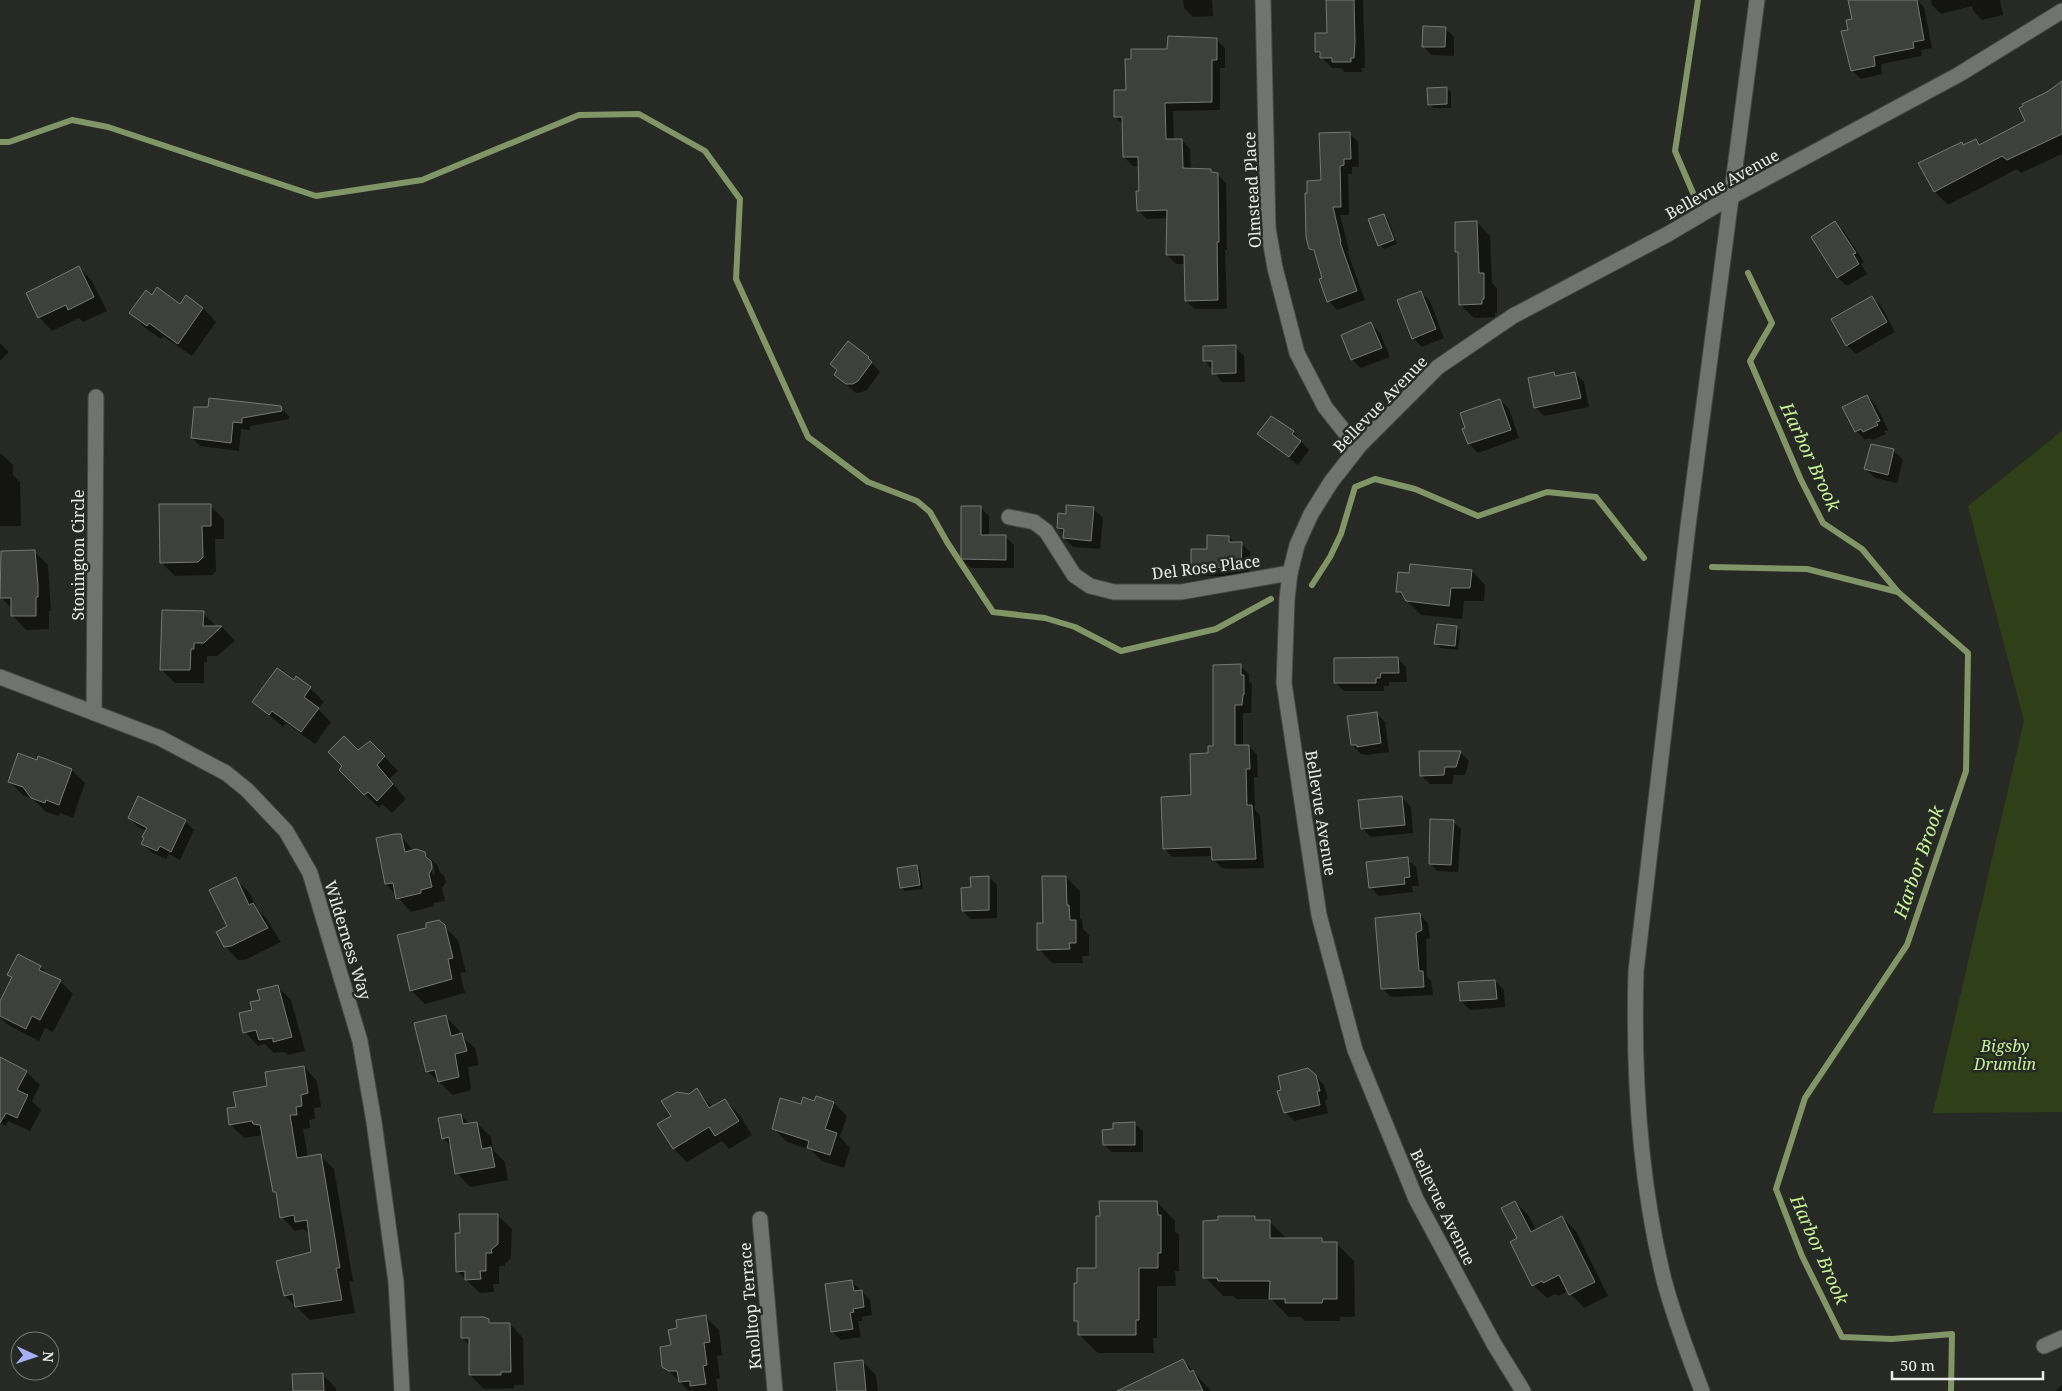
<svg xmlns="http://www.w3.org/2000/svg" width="2062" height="1391" font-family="'Noto Serif',serif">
<rect width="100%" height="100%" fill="#272924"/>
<!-- green -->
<polygon fill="#2f4019" points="2062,431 2062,1112 1933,1113 2024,721 1968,506"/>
<!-- shadow -->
<g fill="#0007" fill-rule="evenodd">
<polygon points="1183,0 1212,0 1213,16 1193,17 1184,8"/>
<polygon points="1328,0 1363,0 1365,68 1361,68 1362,72 1345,72 1341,68 1332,68 1316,52 1328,35"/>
<polygon points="1850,0 1917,0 1924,7 1932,48 1921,50 1922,56 1882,64 1881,68 1882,74 1861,79 1852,70 1850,31 1854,20"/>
<polygon points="1931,0 2000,0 2003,15 1982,20 1973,11 1972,6 1941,14 1932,5"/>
<polygon points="1445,28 1454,37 1454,56 1432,55 1423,46"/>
<polygon points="1216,39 1225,48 1225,68 1220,68 1220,110 1173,111 1174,141 1182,140 1190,149 1191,169 1210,170 1214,174 1217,174 1226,183 1227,250 1225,250 1227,309 1195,309 1186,301 1185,264 1176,264 1167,255 1168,218 1147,219 1138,210 1140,192 1140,166 1133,166 1124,157 1123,125 1115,117 1128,91 1168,50"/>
<polygon points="2062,82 2062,154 2021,173 2017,169 1948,205 1935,192 1964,146 1976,140 1981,145 2027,121 2048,93"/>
<polygon points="1446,88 1451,92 1451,108 1433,108 1429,104"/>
<polygon points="1349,133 1358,142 1359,167 1352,167 1352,174 1348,174 1349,215 1340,215 1349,250 1347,251 1365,300 1337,310 1329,301 1317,255 1310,248 1322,181"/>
<polygon points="1384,215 1388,219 1397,244 1384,249 1380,245"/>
<polygon points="1477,222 1490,236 1492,283 1497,288 1497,313 1495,313 1495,317 1474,318 1460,304 1459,254 1457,251"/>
<polygon points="1835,222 1844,231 1864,262 1861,264 1867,274 1847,286 1838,278 1812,237"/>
<polygon points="79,267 92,281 107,311 83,322 79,318 52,331 39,317"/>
<polygon points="1421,293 1430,301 1444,338 1422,347 1413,338"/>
<polygon points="153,296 180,305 203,308 216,322 192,356 163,336 161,339 144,327 131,313"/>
<polygon points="1872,297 1881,306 1895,332 1856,354 1847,345"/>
<polygon points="1371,324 1380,333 1390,357 1361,368 1352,359"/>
<polygon points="0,343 9,352 0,361"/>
<polygon points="1235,347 1244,356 1245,382 1222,382 1205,361"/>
<polygon points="868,358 880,372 867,390 862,392 856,393 835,375"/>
<polygon points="1575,373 1584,382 1589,407 1544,416 1536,408 1554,374 1558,377"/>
<polygon points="1867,396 1876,405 1888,430 1884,431 1886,434 1872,440 1870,438 1865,440 1856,431"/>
<polygon points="1500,400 1509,409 1519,438 1478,453 1469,444"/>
<polygon points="196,408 281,408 289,416 289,419 250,426 250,430 241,429 239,451 200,446 192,438"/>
<polygon points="1271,417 1293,432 1309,450 1298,465 1259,434"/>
<polygon points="1894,451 1903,460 1897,483 1875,478 1866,469"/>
<polygon points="0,453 13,465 13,475 20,482 21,526 0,526"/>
<polygon points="210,506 224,519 224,539 215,539 216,571 212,575 175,576 161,562"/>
<polygon points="980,507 989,516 989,536 1005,536 1014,545 1014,568 971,568 962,559"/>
<polygon points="1094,509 1103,518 1100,549 1073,547 1064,538 1065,534 1058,528 1067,515"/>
<polygon points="1229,537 1235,543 1241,543 1250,552 1249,576 1201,576 1192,567 1208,550"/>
<polygon points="34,551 48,565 51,611 49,611 49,629 26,630 13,616 12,609 1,597 0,566"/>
<polygon points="1472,571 1485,585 1484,601 1464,601 1462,619 1421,615 1397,591 1410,574"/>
<polygon points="203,613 217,627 222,627 235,641 217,656 207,656 207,662 204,662 204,683 175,683 161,669"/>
<polygon points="1456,627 1460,631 1458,650 1440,648 1436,643"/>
<polygon points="1397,658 1406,667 1407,682 1389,682 1389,686 1384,686 1384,691 1344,691 1336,683"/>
<polygon points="1240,666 1249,674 1249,681 1252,684 1251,713 1243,713 1243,746 1249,746 1257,755 1258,777 1254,777 1255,810 1260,815 1264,868 1231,869 1222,868 1213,859 1213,856 1172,857 1164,848 1193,797 1214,747"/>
<polygon points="294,682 310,688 324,702 318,709 331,722 315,744 286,723 283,727 253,702"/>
<polygon points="1376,713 1385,722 1389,752 1367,755 1361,754 1352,745"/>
<polygon points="370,742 398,771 389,779 406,799 392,813 382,804 379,808 341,770"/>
<polygon points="1460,752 1469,761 1465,775 1454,775 1452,784 1430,784 1421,775"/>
<polygon points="38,761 72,770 85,783 73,818 60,813 59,816 46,812 33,799 23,795 10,782"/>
<polygon points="139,798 185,821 194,830 180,860 169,854 166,859 151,852 142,843 146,831 138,827 129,818"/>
<polygon points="1402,798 1411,807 1413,833 1371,837 1362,828"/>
<polygon points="1453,822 1461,829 1458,872 1437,871 1430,863"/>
<path d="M400 835 414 851 424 853 438 866 439 871 444 876 446 882 442 888 445 901 433 903 434 906 411 912 386 884ZM430 863H433L435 874 433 875Z"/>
<polygon points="1407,859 1416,867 1419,886 1412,886 1413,892 1379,896 1370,887"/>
<polygon points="916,866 920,870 923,889 905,891 901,887"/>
<polygon points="989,877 997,885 997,918 971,919 963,911 972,888"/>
<polygon points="1066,877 1080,891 1080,918 1082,920 1083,929 1089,935 1089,956 1082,956 1083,963 1052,963 1039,949 1044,924"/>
<polygon points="235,879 249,892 258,910 266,918 281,942 245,960 238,960 225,946"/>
<polygon points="1419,914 1428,923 1430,938 1426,939 1427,977 1431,981 1433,995 1391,997 1382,988"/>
<polygon points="444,926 458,940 466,972 460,973 465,993 425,1004 411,990"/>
<polygon points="40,967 49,976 60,981 73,994 53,1032 45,1028 39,1041 8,1025 0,1017 0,1004 13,978 9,974"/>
<polygon points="1495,981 1504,990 1505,1007 1470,1010 1461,1001"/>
<polygon points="278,987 291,1000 305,1051 288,1055 285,1052 274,1053 265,1044 258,1046 245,1032 253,1011 261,1001"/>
<polygon points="446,1017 459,1030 460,1035 475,1048 479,1065 468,1067 471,1090 453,1095 427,1071"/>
<polygon points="0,1058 26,1072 40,1085 32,1101 41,1110 30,1131 8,1121 6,1126 0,1123"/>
<polygon points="304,1067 317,1081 321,1107 314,1108 315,1119 309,1120 310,1128 303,1129 308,1157 320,1155 334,1169 353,1281 349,1282 355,1313 310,1320 285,1296 313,1253 309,1235 304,1229 295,1231 282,1217 278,1196 274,1192 263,1135 244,1138 230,1124 237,1108"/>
<polygon points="1315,1076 1324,1085 1328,1099 1325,1100 1328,1113 1294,1121 1285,1112"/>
<polygon points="697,1090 713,1108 725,1100 739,1114 752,1135 729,1149 722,1141 687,1162 674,1149 673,1116 689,1095"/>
<polygon points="815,1103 834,1103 847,1116 840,1137 850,1148 844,1168 822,1161 811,1150 787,1142 773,1128 802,1106"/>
<polygon points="461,1115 470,1125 477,1123 491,1137 493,1150 505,1162 508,1180 470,1187 457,1173 452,1147 443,1138"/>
<polygon points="1135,1124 1143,1131 1143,1152 1112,1152 1104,1145 1115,1131"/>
<polygon points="1157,1202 1175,1221 1175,1231 1179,1235 1179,1271 1175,1271 1176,1286 1157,1286 1157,1338 1153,1338 1154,1353 1098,1353 1080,1335 1079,1324 1075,1320 1097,1270"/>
<polygon points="1515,1202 1529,1216 1536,1230 1562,1217 1576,1231 1608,1296 1584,1308 1568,1291 1558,1296 1556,1294 1547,1298 1533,1285 1518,1239"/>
<polygon points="498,1216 512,1229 511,1258 505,1264 505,1266 499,1266 499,1284 493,1284 494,1292 480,1293 457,1271 461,1235"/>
<polygon points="1254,1217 1258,1221 1269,1221 1288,1240 1321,1239 1325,1243 1336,1243 1354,1261 1355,1317 1340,1317 1340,1321 1305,1321 1301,1317 1289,1317 1271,1299 1237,1299 1233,1296 1223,1296 1205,1277"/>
<polygon points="852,1281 870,1300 872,1315 862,1317 862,1321 858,1321 861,1337 841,1340 832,1331"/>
<polygon points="705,1316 719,1330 722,1355 717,1356 720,1378 716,1379 718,1391 689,1391 664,1366 678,1329"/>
<polygon points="488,1320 493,1324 510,1324 523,1338 524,1385 514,1385 514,1388 484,1389 470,1375 470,1346 462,1338"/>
<polygon points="1183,1360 1211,1391 1137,1391"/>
<polygon points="863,1362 876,1375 878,1391 838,1391"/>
<polygon points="322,1374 336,1388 336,1391 294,1391"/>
<polygon points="2062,1385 2062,1391 2056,1391"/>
</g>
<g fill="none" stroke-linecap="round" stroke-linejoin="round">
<!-- stream -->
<g stroke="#819566" stroke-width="6">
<polyline points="0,142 9,142 72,120 108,127 316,196 422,180 579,115 639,114 705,151 740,199 736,279 808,437 868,482 917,501 930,512 947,542 993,612 1045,618 1075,627 1121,651 1216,629 1271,599"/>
<polyline points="1693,193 1675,151 1698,0"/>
<polyline points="1748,273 1772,323 1750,361 1801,480 1823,523 1862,549 1898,592 1968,653 1966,771 1907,945 1805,1098 1776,1189 1802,1256 1842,1337 1892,1339 1952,1334 1951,1391"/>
<polyline points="1712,567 1807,569 1898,592"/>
<polyline points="1312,585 1330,557 1341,534 1355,487 1375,479 1415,489 1478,516 1547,492 1596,497 1644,558"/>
</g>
</g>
<!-- building -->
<g fill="#3e413b" stroke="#767973">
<polygon points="1326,0 1354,0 1355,42 1354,58 1351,58 1351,62 1332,62 1332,58 1320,58 1320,52 1315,52 1315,33 1327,33"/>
<polygon points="1848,0 1917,0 1924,40 1913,42 1914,48 1874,56 1875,66 1851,71 1841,31 1848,30 1846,20 1852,19"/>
<polygon points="1423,26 1446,27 1445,47 1422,47"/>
<polygon points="1168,36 1217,38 1217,60 1212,60 1212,102 1165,103 1166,139 1182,139 1183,168 1211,169 1211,172 1218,173 1219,242 1217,242 1218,300 1185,301 1184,255 1166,255 1167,210 1137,211 1136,191 1139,191 1138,157 1123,157 1122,117 1114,117 1114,90 1126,90 1125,59 1131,59 1131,49 1167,49"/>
<polygon points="2062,81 2062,134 2007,160 2002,156 1934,192 1918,163 1962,142 1963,145 1976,139 1979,145 2025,121 2019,108 2023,106 2022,104 2047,92"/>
<polygon points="1447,87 1447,104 1428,105 1427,88"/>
<polygon points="1350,132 1351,159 1344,159 1344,165 1340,166 1341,207 1333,207 1341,242 1340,242 1357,291 1327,302 1319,279 1322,278 1314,250 1309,249 1306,237 1305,193 1307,193 1307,181 1321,180 1319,133"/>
<polygon points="1384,214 1394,240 1378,246 1368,219"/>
<polygon points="1477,221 1479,273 1484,273 1484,299 1482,300 1482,304 1459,305 1458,252 1455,252 1455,222"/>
<polygon points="1835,221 1856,253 1853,254 1859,264 1837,278 1811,237"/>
<polygon points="79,266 94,297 68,310 66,305 38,318 26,293"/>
<polygon points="157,287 180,304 186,295 203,308 178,344 149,323 147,326 129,313 146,290 152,295"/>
<polygon points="1421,291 1436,329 1412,339 1397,300"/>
<polygon points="1872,296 1887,322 1846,346 1831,319"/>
<polygon points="1371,322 1382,348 1351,360 1341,335"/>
<polygon points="848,341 869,357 868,358 872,362 858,381 853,384 846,384 834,375 837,370 830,364"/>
<polygon points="1236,345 1236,373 1212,374 1212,361 1203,361 1203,346"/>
<polygon points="1554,372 1555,376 1575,372 1581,398 1534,408 1528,378"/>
<polygon points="1867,395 1880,421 1876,422 1878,425 1863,432 1861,429 1855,432 1842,407"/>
<polygon points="209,398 281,406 282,411 242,418 242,423 233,422 231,443 191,438 194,407 208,407"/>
<polygon points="1500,399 1511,430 1468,444 1462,429 1465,428 1460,413"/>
<polygon points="1271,416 1294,431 1292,434 1301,441 1289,457 1257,434"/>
<polygon points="1871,444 1894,449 1888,475 1864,469"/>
<polygon points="159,504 211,504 211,526 202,526 203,557 198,562 160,563"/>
<polygon points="1066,505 1094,507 1091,541 1063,538 1064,529 1057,528 1058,513 1066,514"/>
<polygon points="961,506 981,506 981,535 1006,535 1006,560 961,559"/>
<polygon points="1207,535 1229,536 1229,542 1242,542 1241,568 1191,567 1191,549 1207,549"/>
<polygon points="35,550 38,585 38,597 36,597 36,616 11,616 11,598 0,598 1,551"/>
<polygon points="1410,564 1472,570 1470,588 1451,588 1449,606 1406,601 1401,592 1396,592 1398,572 1409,573"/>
<polygon points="162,610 204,611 203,626 222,626 204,643 194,643 194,649 191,649 190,670 160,670"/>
<polygon points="1437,624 1457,626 1455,646 1434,644"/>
<polygon points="1398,657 1399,673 1381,673 1380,678 1376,678 1376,683 1334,683 1334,658"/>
<polygon points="1241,664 1241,675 1244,675 1244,695 1243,695 1242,705 1235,705 1235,745 1249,745 1250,769 1246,769 1247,805 1252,805 1256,859 1212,860 1211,847 1163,849 1161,797 1191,795 1190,754 1208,753 1208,746 1213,746 1213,665"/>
<polygon points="277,668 294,680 296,676 311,687 304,697 319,708 301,732 272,711 269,715 252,702"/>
<polygon points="1377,712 1381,743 1357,747 1357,745 1351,745 1347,716"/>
<polygon points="344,736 358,750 370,741 385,756 377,765 393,784 377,801 368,792 364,795 339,770 342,766 328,752"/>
<polygon points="1419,751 1461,751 1456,767 1445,767 1444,775 1420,776"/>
<polygon points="18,753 37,760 38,756 72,769 59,805 46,800 45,803 31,798 23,787 8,782"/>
<polygon points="138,796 186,820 171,852 160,846 157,851 141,844 144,838 142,837 147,828 128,818"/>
<polygon points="1402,796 1405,825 1361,829 1358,800"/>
<polygon points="1430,819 1454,820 1451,865 1429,864"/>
<polygon points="394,834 401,834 405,852 416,849 425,852 426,857 431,861 432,868 429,874 432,887 421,890 421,893 396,899 393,883 385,884 376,838"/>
<polygon points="1408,857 1410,877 1404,878 1405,884 1369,888 1366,862"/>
<polygon points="917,865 920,885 900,888 897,868"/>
<polygon points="989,876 989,910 962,911 961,888 971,887 970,877"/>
<polygon points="1042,876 1066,876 1067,905 1069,905 1070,920 1076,920 1076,943 1069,943 1070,949 1037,950 1037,923 1043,923"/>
<polygon points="236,877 249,905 253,903 268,928 231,946 224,947 216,932 227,926 209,890"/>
<polygon points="1420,913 1422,930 1416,933 1419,971 1423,971 1424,987 1381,989 1375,918"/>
<polygon points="439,920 445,925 453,958 448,959 452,979 410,991 397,935 426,928 426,923"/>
<polygon points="18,954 41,966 39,970 61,980 40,1020 32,1016 26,1029 0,1016 0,1001 12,977 7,975"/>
<polygon points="1495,980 1497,999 1460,1001 1458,982"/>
<polygon points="278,985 292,1037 273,1042 273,1038 259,1040 256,1030 243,1033 239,1013 252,1010 250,1002 260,1000 257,990"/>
<polygon points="446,1015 451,1036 462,1033 467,1051 455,1054 459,1077 438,1082 435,1070 426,1072 414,1023"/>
<polygon points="0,1057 27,1071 17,1090 28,1095 17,1118 6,1113 0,1123"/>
<polygon points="304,1066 308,1093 301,1095 302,1106 296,1107 297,1115 290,1115 297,1158 321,1154 340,1268 336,1268 342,1300 295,1307 293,1294 284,1296 276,1261 311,1252 307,1220 295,1222 294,1215 280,1218 276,1192 273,1192 260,1125 253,1124 252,1121 229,1125 227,1108 236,1107 233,1092 267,1086 265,1072"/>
<polygon points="1308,1068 1316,1075 1320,1091 1317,1091 1320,1105 1284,1113 1277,1091 1281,1090 1278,1076"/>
<polygon points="697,1088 709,1108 725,1099 739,1121 715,1136 709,1127 673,1149 657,1124 671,1116 661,1101 677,1092 689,1094"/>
<polygon points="816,1096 834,1102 825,1129 837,1133 830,1155 807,1148 809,1141 772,1129 780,1098 801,1104 803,1097 814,1101"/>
<polygon points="461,1114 463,1124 477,1122 482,1149 491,1147 495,1167 455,1174 449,1137 442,1139 438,1118"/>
<polygon points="1135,1122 1135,1145 1103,1145 1102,1130 1113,1129 1113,1123"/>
<polygon points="1099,1201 1157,1201 1158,1215 1161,1215 1161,1253 1158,1253 1158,1268 1139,1268 1139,1320 1136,1320 1136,1335 1078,1335 1078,1321 1074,1321 1074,1283 1077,1283 1077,1268 1096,1268 1096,1216 1100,1216"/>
<polygon points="1515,1201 1531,1232 1562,1216 1595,1282 1569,1295 1559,1275 1543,1283 1542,1281 1532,1286 1510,1242 1517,1238 1501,1208"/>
<polygon points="459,1214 498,1214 498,1244 491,1250 492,1253 486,1253 486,1271 480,1271 481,1279 465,1280 465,1271 456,1272 455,1233 460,1233"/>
<polygon points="1218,1216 1255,1216 1255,1220 1270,1220 1270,1238 1322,1238 1322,1242 1337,1242 1337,1299 1323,1299 1322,1303 1285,1303 1285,1299 1269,1299 1270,1281 1218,1281 1217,1278 1203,1278 1203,1221 1218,1220"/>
<polygon points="852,1280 854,1291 862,1290 864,1307 853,1309 854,1312 850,1313 853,1329 831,1332 825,1284"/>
<polygon points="706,1315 710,1342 704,1343 707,1365 703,1366 706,1384 690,1386 690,1381 679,1382 677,1371 669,1371 662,1367 660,1347 671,1345 668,1330 677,1328 676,1320"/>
<polygon points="461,1317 484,1317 489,1319 489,1323 510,1323 511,1372 501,1372 501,1375 469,1375 469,1338 461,1338"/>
<polygon points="1183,1359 1190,1372 1193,1370 1203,1391 1117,1391"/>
<polygon points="863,1360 866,1391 837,1391 834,1363"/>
<polygon points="323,1373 324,1391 293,1391 292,1374"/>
</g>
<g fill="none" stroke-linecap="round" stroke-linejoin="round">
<!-- street casing -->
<g stroke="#454742" stroke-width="17">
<g id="street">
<polyline points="1263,0 1268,228 1275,268 1297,353 1325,407 1344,431 1360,445"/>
<polyline points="1009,517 1034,522 1046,531 1074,575 1090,586 1114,592 1181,592 1290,573"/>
<polyline points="0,677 160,738 226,773 247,790 286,831 310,873 360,1041 374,1122 396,1282 402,1391"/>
<polyline points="94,713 96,397"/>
<polyline points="760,1219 775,1391"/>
<polyline points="2044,1346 2062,1338"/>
</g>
</g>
<!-- secondary casing -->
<g stroke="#454742" stroke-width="17">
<g id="secondary">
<polyline points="1523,1391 1494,1344 1416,1199 1355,1050 1319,915 1284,683 1287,599 1290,573 1297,545 1311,514 1331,482 1360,445 1438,367 1513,316 1668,234 1729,198 1958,75 2062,11"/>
<path d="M1702 1391C1688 1354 1674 1318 1664 1280 1639 1179 1633 1075 1636 971L1688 526 1757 0"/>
</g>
</g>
<!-- street -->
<use href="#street" stroke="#71746e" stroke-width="15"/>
<!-- secondary -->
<use href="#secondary" stroke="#71746e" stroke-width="15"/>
</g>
<g text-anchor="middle" stroke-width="5" stroke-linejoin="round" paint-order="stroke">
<!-- street labels -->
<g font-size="16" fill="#ebedea" stroke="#272924">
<text transform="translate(1722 184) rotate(-29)" y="6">Bellevue Avenue</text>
<text transform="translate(1252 190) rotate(-93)" y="6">Olmstead Place</text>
<text transform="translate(1380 404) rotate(-46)" y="6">Bellevue Avenue</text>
<text transform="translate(78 555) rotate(-90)" y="6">Stonington Circle</text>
<text transform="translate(1206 567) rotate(-7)" y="6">Del Rose Place</text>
<text transform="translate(1321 813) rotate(81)" y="6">Bellevue Avenue</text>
<text transform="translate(348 940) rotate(73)" y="6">Wilderness Way</text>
<text transform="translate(1443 1207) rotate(64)" y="6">Bellevue Avenue</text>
<text transform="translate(750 1306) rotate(-95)" y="6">Knolltop Terrace</text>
</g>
<!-- park labels -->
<g font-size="16" font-style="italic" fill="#c7f295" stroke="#272924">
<text x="2005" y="1052">Bigsby<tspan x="2005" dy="18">Drumlin</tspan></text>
</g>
<!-- water labels -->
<g font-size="18" font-style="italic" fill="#c8f396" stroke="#272924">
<text transform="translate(1810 457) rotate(65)" y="6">Harbor Brook</text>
<text transform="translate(1919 862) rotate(-71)" y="6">Harbor Brook</text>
<text transform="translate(1819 1250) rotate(66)" y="6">Harbor Brook</text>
</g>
</g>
<!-- north arrow -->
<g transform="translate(35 1356) rotate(93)"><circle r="24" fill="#272924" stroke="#757773"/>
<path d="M0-4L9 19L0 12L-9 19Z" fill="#a8b0fc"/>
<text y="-8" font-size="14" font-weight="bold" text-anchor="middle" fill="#ebedea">N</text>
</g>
<!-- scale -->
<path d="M1892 1371v8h151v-8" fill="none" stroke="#ebedea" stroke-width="2.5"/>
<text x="1900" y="1371" font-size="15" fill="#ebedea" stroke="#272924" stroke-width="4" paint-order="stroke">50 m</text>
</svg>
